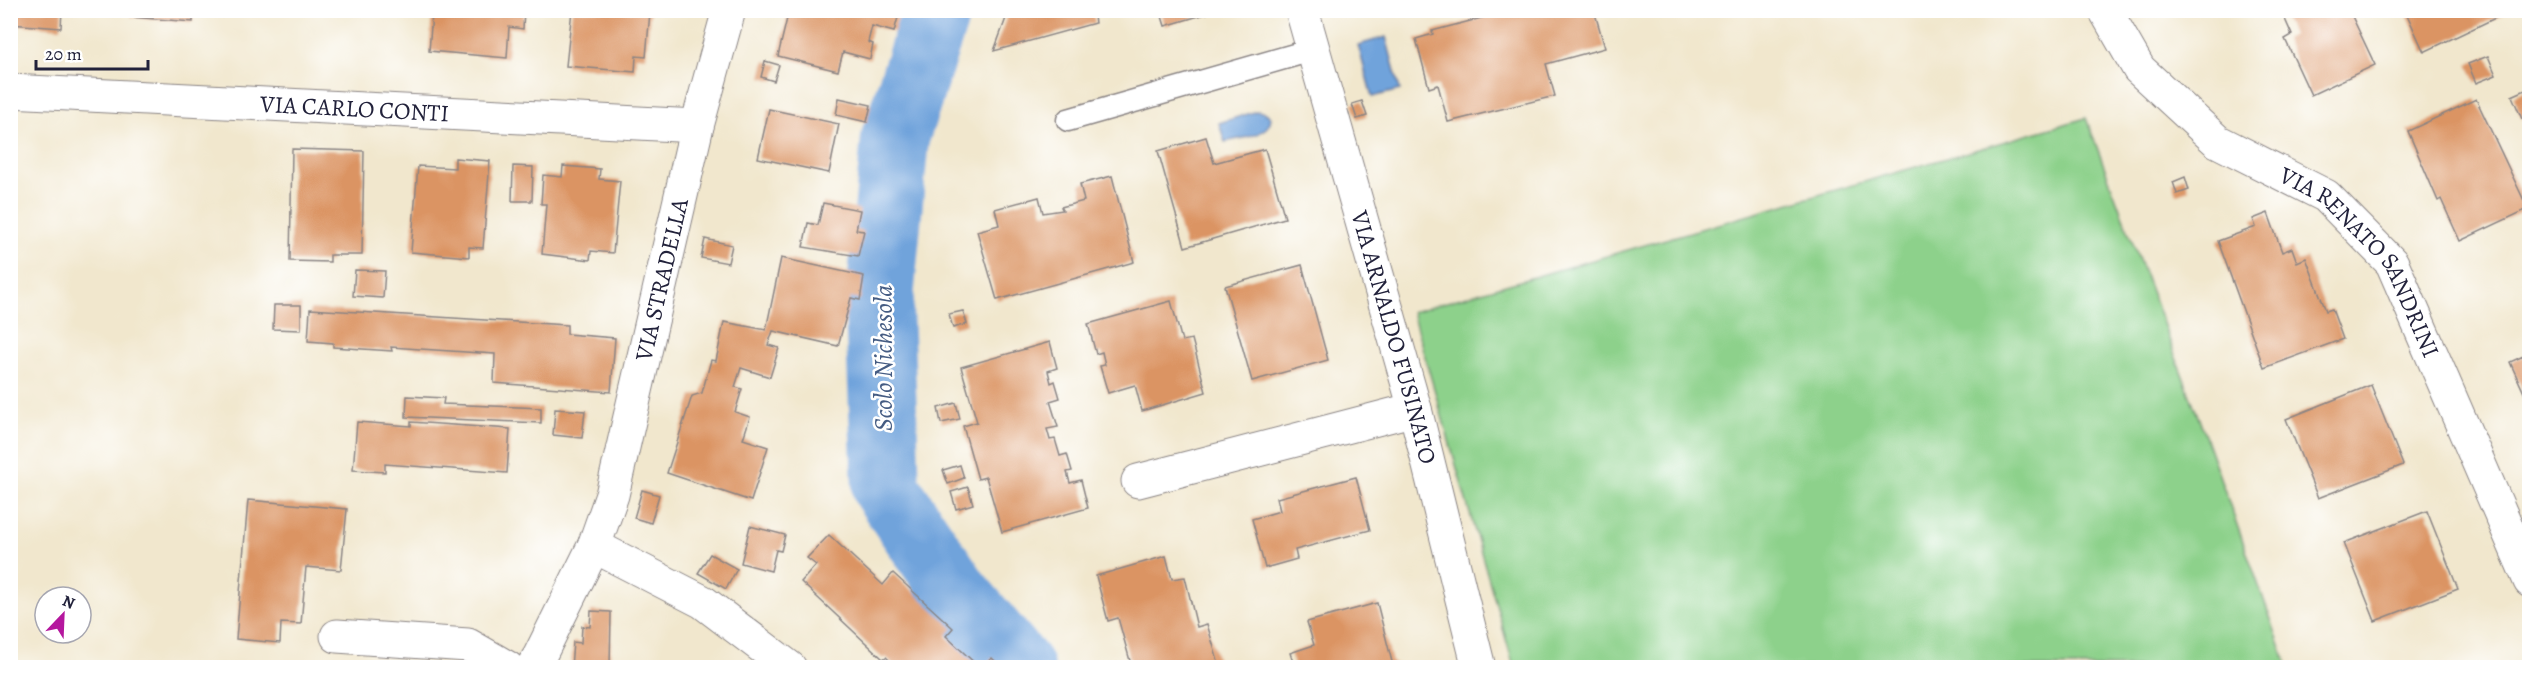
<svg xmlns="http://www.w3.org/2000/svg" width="2540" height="678" font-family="Alegreya,serif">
<rect width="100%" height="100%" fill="#fff"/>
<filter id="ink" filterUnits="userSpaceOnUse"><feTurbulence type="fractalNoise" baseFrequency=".0167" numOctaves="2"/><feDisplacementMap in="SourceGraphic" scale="12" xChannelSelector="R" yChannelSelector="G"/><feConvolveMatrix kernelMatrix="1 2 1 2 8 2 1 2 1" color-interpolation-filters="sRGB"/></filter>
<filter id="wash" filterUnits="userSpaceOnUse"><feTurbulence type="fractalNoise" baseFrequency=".008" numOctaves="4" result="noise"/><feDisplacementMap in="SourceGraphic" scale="24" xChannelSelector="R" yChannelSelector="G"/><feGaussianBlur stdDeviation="1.35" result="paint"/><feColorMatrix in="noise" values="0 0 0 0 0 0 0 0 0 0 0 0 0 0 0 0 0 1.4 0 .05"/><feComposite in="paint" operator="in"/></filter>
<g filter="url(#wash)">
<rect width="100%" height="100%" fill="#f1e7cd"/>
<!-- green -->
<polygon fill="#8dd18b" stroke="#587a63" stroke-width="1.5" points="2086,118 2199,419 2288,667 1514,667 1412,312"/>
<!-- water -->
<g fill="#6fa3db" stroke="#48628b" stroke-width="1.5">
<polygon points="1386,37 1400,90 1372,97 1358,45"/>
<path d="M1257 111 1266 113 1271 118C1269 137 1240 138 1225 142L1219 123Z"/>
</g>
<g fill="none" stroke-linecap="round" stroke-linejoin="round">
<!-- river -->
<polyline stroke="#6fa3db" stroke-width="68" points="937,10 895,138 879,309 886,489 957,594 1020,668"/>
</g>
<g id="blocks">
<!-- building -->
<g fill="#db9464">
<polygon points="10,10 62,10 61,28 10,24"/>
<polygon points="131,10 193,10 193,22 131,17"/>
<polygon points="429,10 524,10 523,29 509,27 507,58 429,51 432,14 429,14"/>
<polygon points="572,10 650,12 646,57 636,56 635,72 566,66"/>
<polygon points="789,10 900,10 894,32 872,26 868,42 873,44 870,59 843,52 838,71 778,56"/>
<polygon points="1009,10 1093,10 1095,23 994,51"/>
<polygon points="1160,10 1216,10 1216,11 1165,26"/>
<polygon points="1512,10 1594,10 1605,48 1546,64 1555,96 1448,122 1438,85 1429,88 1416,39 1433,34 1432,31"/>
<polygon points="2281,10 2349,10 2375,65 2311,95 2285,39 2292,35"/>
<polygon points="2405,10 2512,10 2424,52"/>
<polygon points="2488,56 2496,75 2476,83 2468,64"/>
<polygon points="765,61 779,65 774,81 761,77"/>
<polygon points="2530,88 2530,116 2522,119 2512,96"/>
<polygon points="839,98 871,105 867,122 836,115"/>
<polygon points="2476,99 2528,209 2460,241 2441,199 2438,201 2408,131"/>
<polygon points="1362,101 1367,116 1357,119 1352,104"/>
<polygon points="769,109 839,124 829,173 758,158"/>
<polygon points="1206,137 1214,163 1265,149 1285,218 1185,247 1158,151"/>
<polygon points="292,149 364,151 362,255 330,255 330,262 290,261"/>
<polygon points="455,158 490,161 483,248 469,247 469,257 411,252 418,166 455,168"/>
<polygon points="513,166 533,167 532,201 512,201"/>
<polygon points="563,166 600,169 599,179 620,181 613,253 591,251 590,260 542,254 546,204 541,204 543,175 562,177"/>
<polygon points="1112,176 1134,262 997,300 977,231 999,225 995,209 1039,197 1043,213 1063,210 1061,207 1084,201 1080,184"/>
<polygon points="2185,177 2189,190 2177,194 2173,182"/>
<polygon points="823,203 860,210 856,230 864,231 858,256 803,247 808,223 818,225"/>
<polygon points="2268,213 2282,252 2292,248 2297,262 2306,258 2326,311 2332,309 2343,339 2264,368 2218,241 2256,227 2253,219"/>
<polygon points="705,239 732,245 728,263 701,258"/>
<polygon points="781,258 864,276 860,300 851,298 838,346 773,331 768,345 779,348 770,377 741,368 735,387 742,389 735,412 750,417 743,439 768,447 751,501 667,473 692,396 702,393 711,360 716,361 724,322 766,330"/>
<polygon points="1302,265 1328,360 1252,381 1225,286"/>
<polygon points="355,270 385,271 383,298 353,296"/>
<polygon points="1171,301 1182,341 1192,339 1206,392 1142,411 1135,385 1108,393 1100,366 1105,365 1102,352 1096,354 1088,324"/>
<polygon points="274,305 301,305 301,330 273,329"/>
<polygon points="310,309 567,325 567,334 615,338 611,392 494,383 495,354 391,347 392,351 333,347 333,343 308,341"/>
<polygon points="963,311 967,324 953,328 949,314"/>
<polygon points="1050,342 1057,368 1048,371 1051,383 1055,381 1060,398 1050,401 1058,427 1047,429 1050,440 1055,439 1060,456 1067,454 1072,471 1067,472 1070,483 1081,480 1088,508 1002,532 986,477 978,479 963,426 977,422 961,367"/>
<polygon points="2530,353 2530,396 2526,397 2510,362"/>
<polygon points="2371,385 2403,465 2318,498 2286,419"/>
<polygon points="407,396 444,398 443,404 541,408 541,423 406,417"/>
<polygon points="956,403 960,419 941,423 938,408"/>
<polygon points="555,409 585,411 582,438 553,435"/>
<polygon points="357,422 411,426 411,422 510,429 507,473 385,464 385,472 353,470"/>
<polygon points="960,465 964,478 948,484 943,470"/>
<polygon points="1356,477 1370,530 1295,550 1297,559 1265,568 1252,519 1280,511 1277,498"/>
<polygon points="968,487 973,504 956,509 951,492"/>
<polygon points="642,490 659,495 651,523 634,518"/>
<polygon points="248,500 347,509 341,570 306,567 301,624 281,623 280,643 236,639"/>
<polygon points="2427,511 2458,589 2375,621 2344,543"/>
<polygon points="750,526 785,535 781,551 776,550 771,571 741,563"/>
<polygon points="829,535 883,585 893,573 953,628 946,636 980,668 897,668 886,657 883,659 801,582 816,565 807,558"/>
<polygon points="710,554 737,569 726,589 698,573"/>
<polygon points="1166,556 1172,579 1185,577 1197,627 1207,624 1220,668 1132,668 1118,618 1108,621 1096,576"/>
<polygon points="1377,603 1392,662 1405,668 1295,668 1290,653 1314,645 1307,622"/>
<polygon points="591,611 611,612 610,668 571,668 573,642 581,643 582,626 590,627"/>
<polygon points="992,658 1002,668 982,668"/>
</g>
</g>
</g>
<g filter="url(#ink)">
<use href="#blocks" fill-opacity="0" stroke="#8a8484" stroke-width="1.5"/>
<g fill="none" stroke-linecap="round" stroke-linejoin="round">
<!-- service casing -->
<g stroke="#8a8484" stroke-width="25">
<polyline id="service" points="1068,120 1312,50"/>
</g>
<!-- minor casing -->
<g stroke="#8a8484" stroke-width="35">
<g id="minor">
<path id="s1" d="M1302 10 1415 409 1479 668"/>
<path id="s2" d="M2105 10 2139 69 2217 141 2326 196 2392 263 2530 581"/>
<path id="s3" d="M10 91 697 126"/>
<polyline points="1138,481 1415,409"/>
<polyline points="594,546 703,602 790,668"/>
<polyline points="337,636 468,645 508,668"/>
<path id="s4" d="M532 668 539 657 594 546 612 495 697 126 729 10"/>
</g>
</g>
<!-- service -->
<use href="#service" stroke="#fff" stroke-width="22"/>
<!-- minor -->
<use href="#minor" stroke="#fff" stroke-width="33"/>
</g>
</g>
<g text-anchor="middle" stroke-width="5" stroke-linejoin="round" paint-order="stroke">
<!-- street labels -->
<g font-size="24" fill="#22223b" stroke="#fff">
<text dy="8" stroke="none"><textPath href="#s3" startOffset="345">VIA CARLO CONTI</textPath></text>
<text dy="8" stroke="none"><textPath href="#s2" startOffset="369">VIA RENATO SANDRINI</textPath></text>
<text dy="8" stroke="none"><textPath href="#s4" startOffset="412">VIA STRADELLA</textPath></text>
<text dy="8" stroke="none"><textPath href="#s1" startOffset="340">VIA ARNALDO FUSINATO</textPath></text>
</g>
<!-- water labels -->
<g font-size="26" font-style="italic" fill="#455c83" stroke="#fff">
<text transform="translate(883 358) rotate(-90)" y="9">Scolo Nichesola</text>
</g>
</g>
<!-- margin -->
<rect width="2540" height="678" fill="none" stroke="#fff" stroke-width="36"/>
<!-- north arrow -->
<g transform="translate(63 615) rotate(23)"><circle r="28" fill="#ffffff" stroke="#a7a7b1" stroke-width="1.5"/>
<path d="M0-4.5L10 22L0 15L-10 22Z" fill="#b5179e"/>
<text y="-9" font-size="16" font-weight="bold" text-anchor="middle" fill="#22223b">N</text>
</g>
<!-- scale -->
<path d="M36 60v9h112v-9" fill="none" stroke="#22223b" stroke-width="3"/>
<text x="45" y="60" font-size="18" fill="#22223b" stroke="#ffffff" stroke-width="4.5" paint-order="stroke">20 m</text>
</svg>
